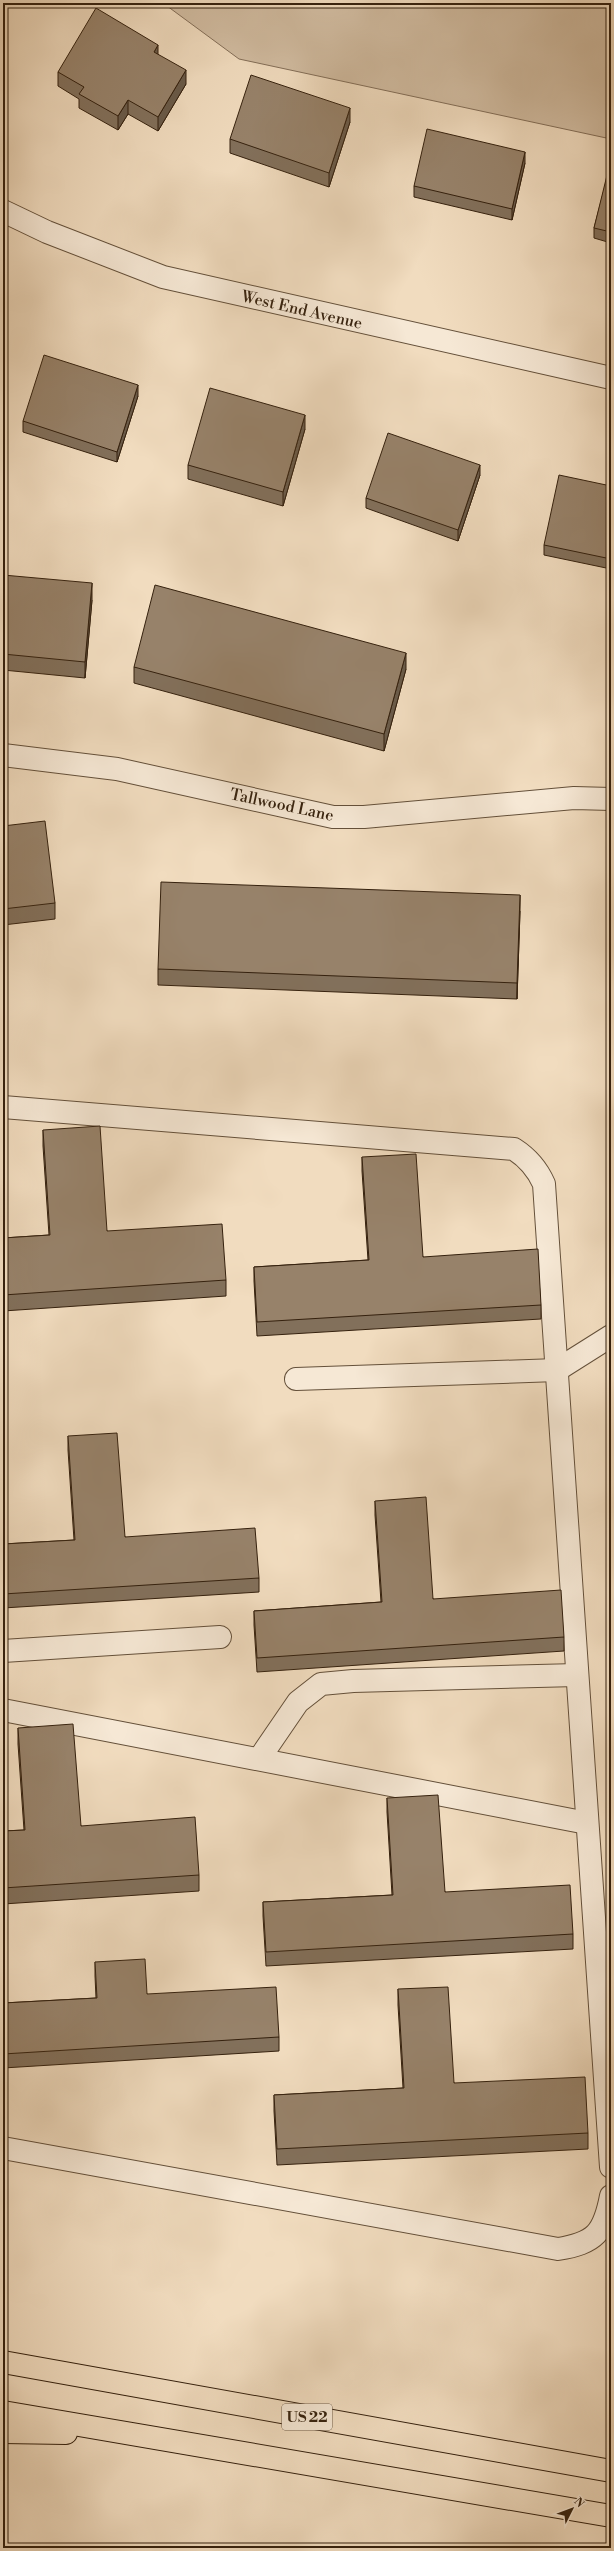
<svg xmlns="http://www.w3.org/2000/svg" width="614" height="2551" font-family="'Libre Bodoni',serif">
<rect width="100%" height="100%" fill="#f1dcbf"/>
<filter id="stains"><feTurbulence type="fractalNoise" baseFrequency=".005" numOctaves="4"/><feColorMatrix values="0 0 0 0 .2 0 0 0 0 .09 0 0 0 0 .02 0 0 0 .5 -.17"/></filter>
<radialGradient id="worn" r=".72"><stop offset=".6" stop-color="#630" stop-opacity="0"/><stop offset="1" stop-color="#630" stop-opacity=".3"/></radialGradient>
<!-- green -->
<polygon fill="#d1bca1" stroke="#836e58" points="163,3 611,3 611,139 239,59"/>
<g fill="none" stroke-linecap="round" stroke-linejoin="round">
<!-- minor casing -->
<g stroke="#64503a" stroke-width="24">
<g id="minor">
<polyline points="3,211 47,232 163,277 611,378"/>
<polyline points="3,755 117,769 333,817 364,817 574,798 611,799"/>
<path d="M3 1107 514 1149C528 1158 537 1168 544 1184L611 2167"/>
<polyline points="296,1379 557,1370 611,1336"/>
<polyline points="3,1651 220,1637"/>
<polyline points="3,1710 587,1823"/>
<polyline points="259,1759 298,1702 321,1684 353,1681 577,1675"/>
<path d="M3 2148 558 2249C595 2243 604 2233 611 2196"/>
</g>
</g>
<!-- highway casing -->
<g stroke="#35210e" stroke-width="24">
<g id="highway">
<polyline points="3,2362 611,2471"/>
<polyline points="3,2412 611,2516"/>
<polyline points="3,2432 66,2433"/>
</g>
</g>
<!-- minor -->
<use href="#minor" stroke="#f6e8d5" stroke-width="22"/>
<!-- highway -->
<use href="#highway" stroke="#f1dcbf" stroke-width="22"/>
</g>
<!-- wall -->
<g fill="#82705b" stroke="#35210e">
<polygon points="158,54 186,84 158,131 128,114 118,130 79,108 79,99 58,86 58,72"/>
<polygon points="350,122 329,187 230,153 230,139"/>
<polygon points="525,163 512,220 414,197 414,186"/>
<polygon points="611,163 611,243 594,238 594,228"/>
<polygon points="138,396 117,462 23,432 23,421"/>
<polygon points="305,429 283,506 188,479 188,465"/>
<polygon points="480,475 458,541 366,508 366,498"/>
<polygon points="611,486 611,569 544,555 544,545"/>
<polygon points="3,575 92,600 85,678 3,670"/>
<polygon points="134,667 406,669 384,751 134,683"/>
<polygon points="3,826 55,903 55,919 3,925"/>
<polygon points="520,911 517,999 158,985 158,969"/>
<polygon points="43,1130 107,1231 226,1280 226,1296 3,1311 3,1238 49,1235 43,1146"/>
<polygon points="362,1157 423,1257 541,1305 541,1319 257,1336 254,1281 254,1267 368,1260 362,1171"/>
<polygon points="68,1436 125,1537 259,1578 259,1592 3,1608 3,1544 74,1540 68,1450"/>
<polygon points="375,1501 433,1599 564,1637 564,1651 257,1672 254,1625 254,1611 381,1602 375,1515"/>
<polygon points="18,1728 81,1826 199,1875 199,1891 3,1904 3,1831 24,1830 18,1744"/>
<polygon points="387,1798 445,1892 573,1934 573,1949 266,1966 263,1916 263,1902 392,1895 387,1812"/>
<polygon points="95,1962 147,1994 279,2037 279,2051 3,2068 3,2003 96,1998 95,1976"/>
<polygon points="398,1989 454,2083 588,2133 588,2149 277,2165 274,2111 274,2095 403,2088 398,2005"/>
</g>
<!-- shaded-wall -->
<g fill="#6a5b4a" stroke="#35210e">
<polygon points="158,45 158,59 154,52"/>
<polygon points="186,70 186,84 158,131 158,117"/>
<polygon points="128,100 128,114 118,130 118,116"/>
<polygon points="350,108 350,122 329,187 329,173"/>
<polygon points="525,152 525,163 512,220 512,209"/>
<polygon points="138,385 138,396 117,462 117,452"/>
<polygon points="305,415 305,429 283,506 283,492"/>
<polygon points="480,465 480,475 458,541 458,530"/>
<polygon points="92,583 92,600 85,678 85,662"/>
<polygon points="406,653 406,669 384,751 384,734"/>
<polygon points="520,895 520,911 517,999 517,983"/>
</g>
<!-- building -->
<g fill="#97826a" stroke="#35210e">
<polygon points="96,8 158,45 154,52 186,70 158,117 128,100 118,116 79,94 84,87 58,72"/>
<polygon points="251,75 350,108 329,173 230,139"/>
<polygon points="427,129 525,152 512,209 414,186"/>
<polygon points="610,163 611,163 611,232 594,228"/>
<polygon points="44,355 138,385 117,452 23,421"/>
<polygon points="210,388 305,415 283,492 188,465"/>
<polygon points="388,433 480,465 458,530 366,498"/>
<polygon points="559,475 611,486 611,559 544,545"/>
<polygon points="3,575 92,583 85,662 3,654"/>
<polygon points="155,585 406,653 384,734 134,667"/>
<polygon points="45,821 55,903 3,909 3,826"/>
<polygon points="161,882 520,895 517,983 158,969"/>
<polygon points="100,1126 107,1231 222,1224 226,1280 3,1295 3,1238 50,1235 43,1130"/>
<polygon points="416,1154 423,1257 538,1249 541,1305 257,1322 254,1267 369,1260 362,1157"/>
<polygon points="117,1433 125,1537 255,1528 259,1578 3,1594 3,1544 75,1540 68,1436"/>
<polygon points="426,1497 433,1599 561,1590 564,1637 257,1658 254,1611 382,1602 375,1501"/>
<polygon points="73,1724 81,1826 195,1817 199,1875 3,1888 3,1831 25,1830 18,1728"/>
<polygon points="438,1795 445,1892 570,1885 573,1934 266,1952 263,1902 393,1895 387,1798"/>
<polygon points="145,1959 147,1994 276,1987 279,2037 3,2054 3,2003 97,1998 95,1962"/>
<polygon points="448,1987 454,2083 585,2077 588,2133 277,2149 274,2095 404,2088 398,1989"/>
</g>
<g text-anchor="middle" stroke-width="3.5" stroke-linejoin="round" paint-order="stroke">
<!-- shield labels -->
<rect fill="#f6e8d5" stroke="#6f5d4a" stroke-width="1" x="282" y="2404" width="50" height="26" rx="3"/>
<g font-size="15" font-weight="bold" fill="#35210e">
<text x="307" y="2422">US 22</text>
</g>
<!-- street labels -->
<g font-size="16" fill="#35210e" stroke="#f6e8d5">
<text transform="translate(302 309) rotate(13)" y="6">West End Avenue</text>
<text transform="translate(282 804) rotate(12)" y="6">Tallwood Lane</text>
</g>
</g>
<!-- margin -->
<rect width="614" height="2551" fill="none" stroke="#f1dcbf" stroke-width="16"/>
<rect x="4" y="4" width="606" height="2543" fill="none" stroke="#35210e" stroke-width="2"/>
<rect x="8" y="8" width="598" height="2535" fill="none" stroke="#35210e"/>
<!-- north arrow -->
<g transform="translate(572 2509) rotate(48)" stroke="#f6e8d5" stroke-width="3" paint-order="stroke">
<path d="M0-3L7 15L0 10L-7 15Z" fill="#35210e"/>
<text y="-6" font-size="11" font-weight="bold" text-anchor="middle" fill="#35210e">N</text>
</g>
<rect width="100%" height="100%" filter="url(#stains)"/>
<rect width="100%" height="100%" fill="url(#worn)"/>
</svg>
